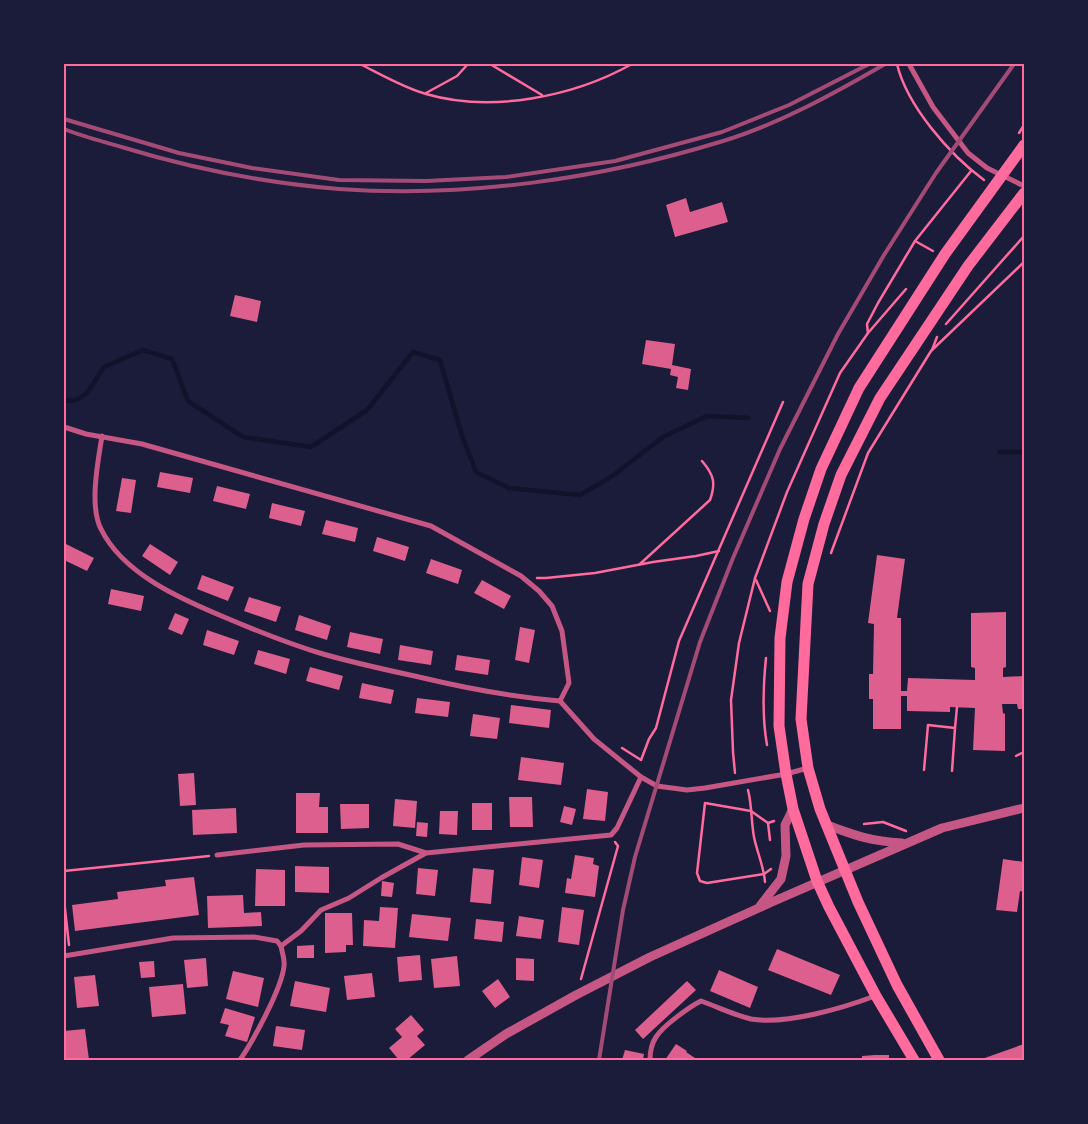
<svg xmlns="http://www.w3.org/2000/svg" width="1088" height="1124" font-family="Ubuntu,sans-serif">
<rect width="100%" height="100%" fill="#1b1b3a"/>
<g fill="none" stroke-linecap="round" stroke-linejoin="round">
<!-- stream -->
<g stroke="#12122b" stroke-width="4.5">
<polyline points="64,400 72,401 80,398 87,393 104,367 143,350 172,359 188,401 243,437 311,447 367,410 413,352 440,360 462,436 476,472 509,488 580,495 611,477 663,437 707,416 749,418"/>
<polyline points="999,452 1022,452 1024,450"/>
</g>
</g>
<!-- building -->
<g fill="#dd5f8e">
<polygon points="686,198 690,212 722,202 728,222 675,237 666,205"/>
<polygon points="235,295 261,301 257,322 230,316"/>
<polygon points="646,340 675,344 672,365 691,369 688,390 676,388 678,377 670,375 671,369 642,364"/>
<polygon points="160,472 193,478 190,493 157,487"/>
<polygon points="122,478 136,480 131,513 116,511"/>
<polygon points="217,486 250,494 246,509 213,501"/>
<polygon points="272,503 305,511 301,526 269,518"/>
<polygon points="326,520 358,528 355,542 322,534"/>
<polygon points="377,537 409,547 405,561 373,551"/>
<polygon points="64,543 94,558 87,571 64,560"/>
<polygon points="150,544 178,562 170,575 142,556"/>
<polygon points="877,555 905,559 897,618 901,618 901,691 907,691 908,678 975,680 975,668 971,667 971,613 1006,612 1006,667 1003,668 1003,677 1024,676 1024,709 1018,709 1017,704 1002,704 1003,713 1005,714 1005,751 973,750 975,708 950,707 950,712 907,711 907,696 901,696 901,729 873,729 873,699 869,699 869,674 873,674 874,624 868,623"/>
<polygon points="431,559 462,570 458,584 426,573"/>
<polygon points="202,575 234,587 228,601 197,589"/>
<polygon points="482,580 511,596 504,609 474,593"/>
<polygon points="111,589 144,596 141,611 108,604"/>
<polygon points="249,597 281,607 276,622 244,611"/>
<polygon points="175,613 189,619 182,635 168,629"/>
<polygon points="299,615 331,626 327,640 295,630"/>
<polygon points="520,627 535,630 529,663 515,660"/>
<polygon points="207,630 239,641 234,655 203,645"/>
<polygon points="350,632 383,639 380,654 347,647"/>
<polygon points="400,645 433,651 431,665 398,660"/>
<polygon points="258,650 290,659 286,674 254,664"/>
<polygon points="457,655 490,660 488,675 455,670"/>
<polygon points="310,667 343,676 339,690 306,681"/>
<polygon points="362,683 394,690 391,704 359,698"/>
<polygon points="417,698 450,702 448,717 415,713"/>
<polygon points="511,705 551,710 549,728 509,723"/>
<polygon points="473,714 500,718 497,739 470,736"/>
<polygon points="521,757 564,763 561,785 518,780"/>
<polygon points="194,773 196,805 180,806 178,774"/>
<polygon points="587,789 608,792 605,821 583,819"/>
<polygon points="296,793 320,793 319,807 328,807 328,833 296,833"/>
<polygon points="509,797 532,797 533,827 510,827"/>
<polygon points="395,799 417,801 415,828 393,826"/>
<rect x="472" y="803" width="20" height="27"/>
<polygon points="340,804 369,804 369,828 341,829"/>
<polygon points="564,806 576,809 572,825 560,822"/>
<polygon points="236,808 237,833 193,835 192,810"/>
<polygon points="440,811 458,811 457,835 439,834"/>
<polygon points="417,822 428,823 427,837 416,836"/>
<polygon points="575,855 594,858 593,864 599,866 595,897 565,893 567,878 571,879"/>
<polygon points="522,857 543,860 539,888 519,885"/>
<polygon points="1003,859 1024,862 1022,877 1024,877 1024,892 1020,891 1017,912 996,910"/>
<polygon points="295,866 329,867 329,893 295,892"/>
<polygon points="418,868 438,870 435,896 416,894"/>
<polygon points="473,868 494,870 491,904 470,902"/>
<polygon points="256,869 285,870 285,906 255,906"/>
<polygon points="194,877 199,915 75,931 72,905 118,899 117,892 166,886 165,880"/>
<polygon points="382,881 394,883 392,897 381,896"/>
<polygon points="243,895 244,913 261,912 262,926 208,928 207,896"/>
<polygon points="380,907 398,908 395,948 363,946 364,920 379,921"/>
<polygon points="562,907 584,910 579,945 558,942"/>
<polygon points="325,913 352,913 353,945 346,945 346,952 325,953"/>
<polygon points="412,914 451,918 448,941 409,937"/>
<polygon points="519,916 544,920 541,939 516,936"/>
<polygon points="476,919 504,922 502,942 474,939"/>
<polygon points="314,945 314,958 297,958 297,946"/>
<polygon points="777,949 840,975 831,995 768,970"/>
<polygon points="420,955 422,980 399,982 397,957"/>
<polygon points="457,956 460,986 434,988 431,959"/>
<polygon points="206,958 208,986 187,988 184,960"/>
<polygon points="516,958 534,959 534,981 516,980"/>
<polygon points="154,961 155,977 141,978 139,962"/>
<polygon points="719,970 758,987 750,1008 710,991"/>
<polygon points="233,971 264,978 258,1007 226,999"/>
<polygon points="372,973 375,997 347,1000 344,976"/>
<polygon points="95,975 99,1006 77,1008 74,977"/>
<polygon points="498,979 510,997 495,1008 482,991"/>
<polygon points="295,981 330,988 326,1012 290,1006"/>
<polygon points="687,981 696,990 643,1039 635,1030"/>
<polygon points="183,984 186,1014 152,1017 149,987"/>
<polygon points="225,1008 255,1017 247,1042 225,1036 229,1025 220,1023"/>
<polygon points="411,1015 424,1030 417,1036 425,1045 407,1060 399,1060 389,1048 402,1037 395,1029"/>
<polygon points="276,1026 305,1030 302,1050 273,1046"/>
<polygon points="85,1029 89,1060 64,1060 64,1031"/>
<polygon points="676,1044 687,1051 686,1052 698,1060 665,1060"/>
<polygon points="1024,1044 1024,1060 979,1060"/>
<polygon points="625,1050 644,1054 643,1060 622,1060"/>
<polygon points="875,1055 889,1055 889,1060 849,1060 849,1059 862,1058 862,1056"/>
</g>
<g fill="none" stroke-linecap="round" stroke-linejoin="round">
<!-- path -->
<g stroke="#ff6b9d" stroke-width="2.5">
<path d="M360 64C380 74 404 88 426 94 491 113 573 97 632 64"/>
<polyline points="490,64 542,95"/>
<path d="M897 64C907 106 950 155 984 180"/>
<polyline points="426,93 457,76 468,64"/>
<polyline points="1019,133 1024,125"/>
<polyline points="915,241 933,251"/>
<polyline points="946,324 1024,236"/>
<polyline points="868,333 867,324 878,303 915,241 971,171"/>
<polyline points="932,350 937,337"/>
<polyline points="831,553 868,453 931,351 1024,262"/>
<path d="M640 564 710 500C716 483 714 475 702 461"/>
<polyline points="537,578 546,578 595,573 653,562 696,556 719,551"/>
<polyline points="756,580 770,611"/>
<path d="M766 658C763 687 762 717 767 745"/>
<polyline points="955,728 957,707"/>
<polyline points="622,748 641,760 649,739 656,728 679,641 783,402"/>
<polyline points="1016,756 1024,752"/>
<polyline points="924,770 928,725 955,728 952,771"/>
<polyline points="735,773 733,752 731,700 739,643 755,578 787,492 840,373 868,333 906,289"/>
<path d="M748 790C752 805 751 821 754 837 757 852 764 867 765 882"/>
<polyline points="768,823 770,840"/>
<polyline points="864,824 883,822 906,831"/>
<polyline points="771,869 764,874 707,883 700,881 697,873 705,803 751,811 768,823 774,821"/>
<polyline points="64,871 209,856"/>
<polyline points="64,900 69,945"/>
<polyline points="581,979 618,846 615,842"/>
</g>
<!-- minor -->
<g stroke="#c65784" stroke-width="5">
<polyline points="909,64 933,107 968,153 987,168 1024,186"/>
<polyline points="64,427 86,434 142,444 431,526 521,576 539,591 552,606 562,631 569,683 560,701 594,739 641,777 657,786 687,790 705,788 786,774 808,768"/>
<path d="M102 436C98 461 89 506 101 529 123 574 181 599 224 617 257 631 289 644 323 654 354 663 387 670 419 677 465 688 512 697 560 701"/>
<polyline points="217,855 304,845 398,844 426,853"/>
<polyline points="281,946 301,931 321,910 349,898 381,878 426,853 611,835 617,828 641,777"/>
<polyline points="64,956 173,938 254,937 277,941 281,946"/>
<path d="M240 1060C253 1041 282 988 284 966 285 960 282 952 281 946"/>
<path d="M650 1060C650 1052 652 1043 656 1037 663 1026 689 1007 701 1001 718 1007 734 1015 751 1019 786 1025 843 1008 875 996"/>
</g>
<!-- tertiary -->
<g stroke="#c65784" stroke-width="9">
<path d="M827 825C856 836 871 841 902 843"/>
<polyline points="760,906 781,879 786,856 785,825 793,809"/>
<polyline points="468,1060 506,1034 576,995 650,957 772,902 942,828 1024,808"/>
</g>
<!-- primary -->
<g stroke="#ff6b9d" stroke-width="11">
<polyline points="914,1060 876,996 829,907 817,881 793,809 786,774 779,726 780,638 787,582 804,519 821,469 859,388 945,254 1024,145"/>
<polyline points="939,1060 897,985 858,902 820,809 808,768 801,719 808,584 824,524 841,475 880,398 968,266 1024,193"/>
</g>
<!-- rail -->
<g stroke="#a44b75" stroke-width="4">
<polyline points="64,119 179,153 252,168 339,180 426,181 506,177 615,161 722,132 789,105 869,64"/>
<path d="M64 129C84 137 105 142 125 148 194 169 267 183 339 189 467 198 600 179 723 141 779 124 835 93 885 64"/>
<polyline points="599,1060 623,910 635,857 700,642 733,558 780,449 838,334 884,255 936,173 1014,64"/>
</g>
</g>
<!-- border -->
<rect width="1088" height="1124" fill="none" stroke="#1b1b3a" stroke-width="130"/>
<rect x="65" y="65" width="958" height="994" fill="none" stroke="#ff6b9d" stroke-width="2"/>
</svg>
